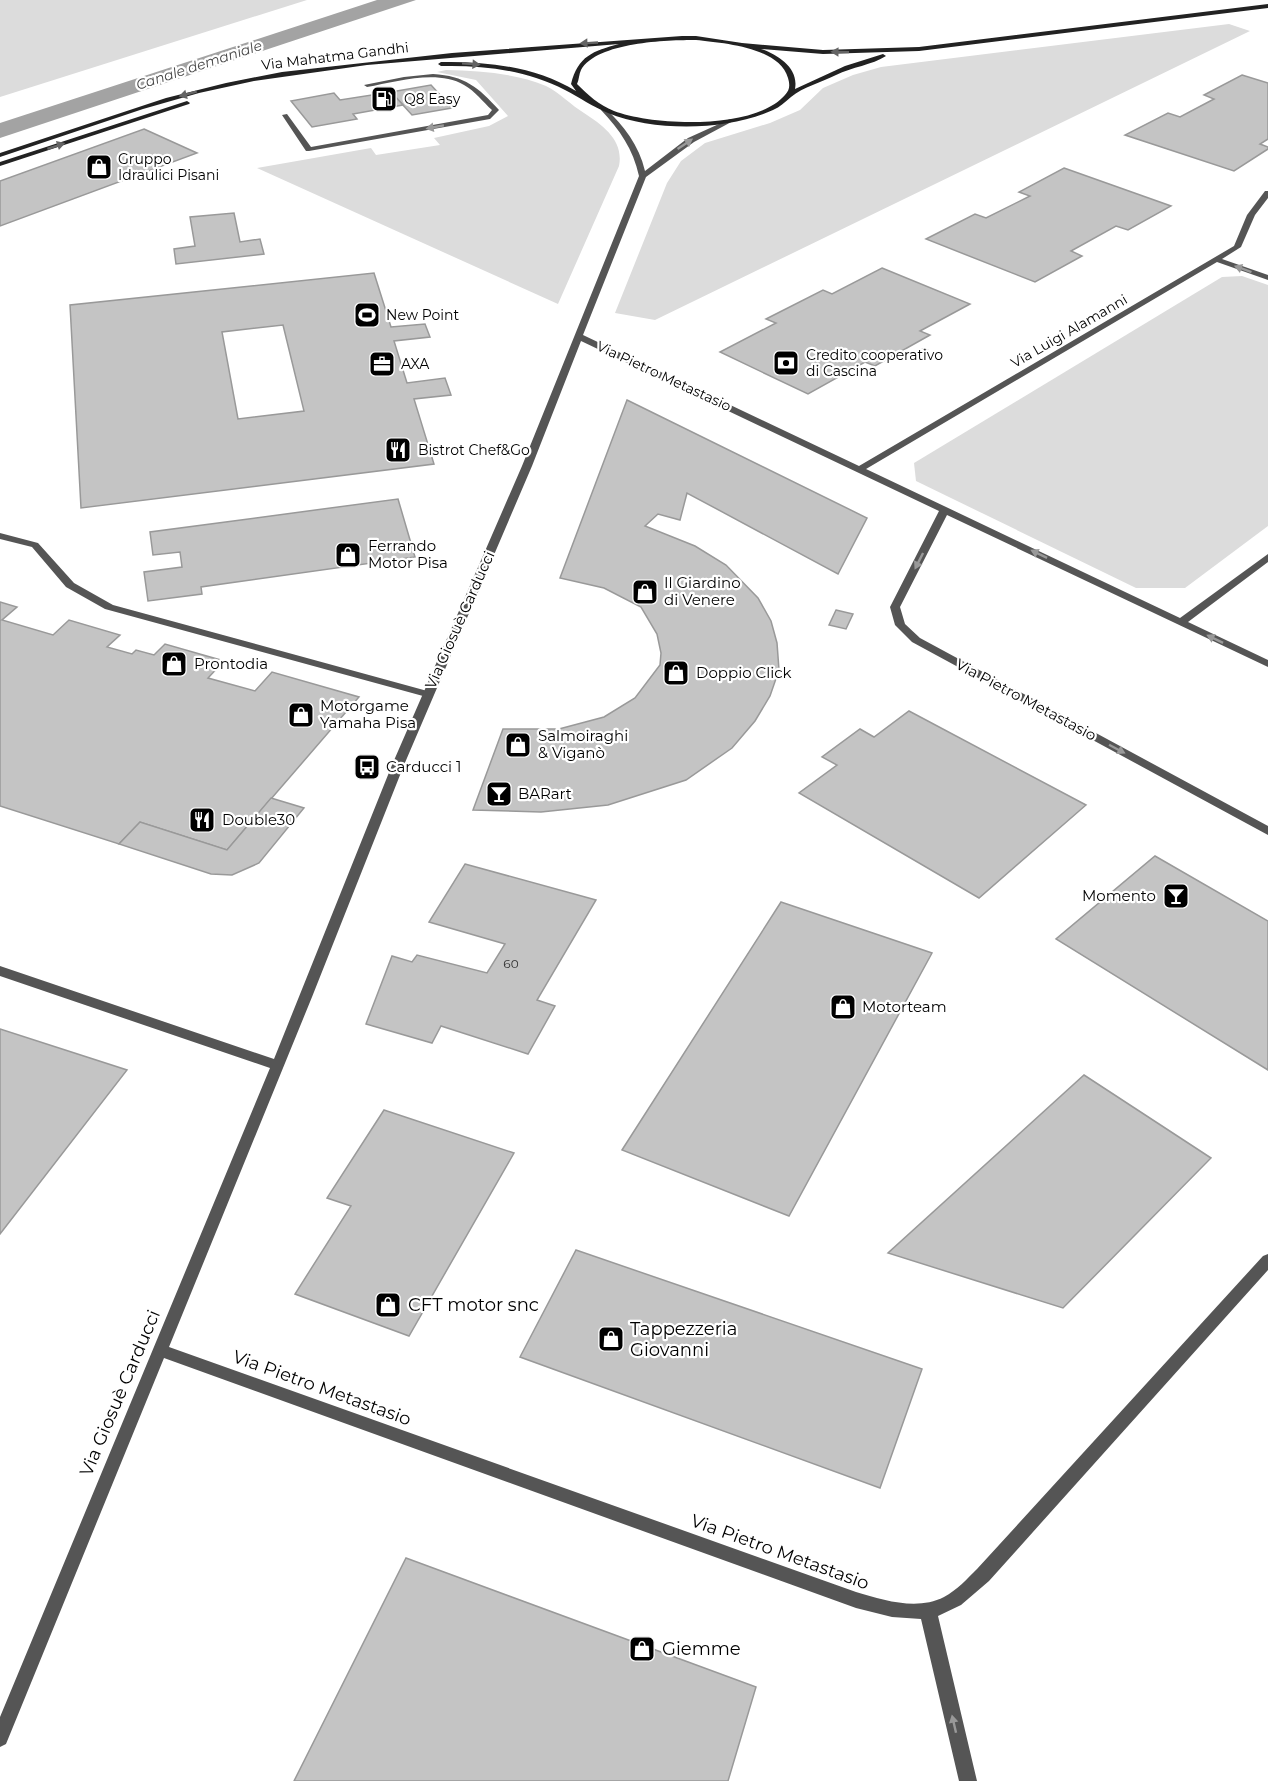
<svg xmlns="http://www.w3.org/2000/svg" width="1268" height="1781" font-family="Montserrat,sans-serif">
<rect width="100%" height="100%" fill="#fff"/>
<!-- green -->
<g fill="#dcdcdc">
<polygon points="0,0 307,0 0,97"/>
<polygon points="1229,24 1250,31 655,320 615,313 667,183 681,161 705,143 770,123 800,110 823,88 853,75 881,67"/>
<path d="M446 70C480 71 515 73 546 86 560 93 571 105 584 113 604 126 624 141 619 166L558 304 257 168 371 148 376 155 440 145 434 138 489 126 508 116 476 80 437 72Z"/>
<polygon points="1242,276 1268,285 1268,526 1185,588 1136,588 916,481 914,463 1222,277"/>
</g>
<!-- water -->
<polygon fill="#a3a3a3" points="377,0 416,0 0,138 0,123"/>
<!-- building -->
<g fill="#c4c4c4" stroke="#999" stroke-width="1.5" fill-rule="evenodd">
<polygon points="1242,75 1268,83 1268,139 1260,144 1268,147 1268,149 1234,171 1125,135 1168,113 1180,117 1214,99 1204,95"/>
<polygon points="431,85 452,108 412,115 391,92"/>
<polygon points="391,92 403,105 353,114 357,119 312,127 291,101 334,93 340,100"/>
<polygon points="144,129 197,153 0,226 0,181"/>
<polygon points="1064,168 1171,206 1128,230 1116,226 1071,251 1082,256 1035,282 926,239 975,214 986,218 1030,196 1019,192"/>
<polygon points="234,213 240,242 260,239 264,254 176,264 174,249 195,246 190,217"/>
<polygon points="882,268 970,304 920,331 930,335 875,366 865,362 808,394 720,352 776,323 766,319 823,290 832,294"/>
<path d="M374 273 391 327 425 324 430 337 394 341 407 383 445 378 451 395 414 399 434 464 81 508 70 305ZM283 325 304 411 238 419 222 332Z"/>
<polygon points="627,400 867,518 838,574 687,493 680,520 658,514 645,526 695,546 726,565 758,598 771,621 777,643 779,670 770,696 755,721 732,748 686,780 608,805 541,812 473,810 503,729 559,729 604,717 635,698 660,665 661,653 657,634 641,607 604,588 560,578"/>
<polygon points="398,499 415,557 201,587 202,594 148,601 144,572 182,567 180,552 153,555 150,532"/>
<polygon points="0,602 17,607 2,620 53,635 69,620 120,635 107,647 132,654 136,650 154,655 165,644 224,661 208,678 255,691 272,672 359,697 227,850 140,822 119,844 0,806"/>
<polygon points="836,610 853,614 846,629 829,625"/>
<polygon points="909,711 1086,805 979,898 799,793 837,765 822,757 860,729 874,737"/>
<polygon points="271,798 304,808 259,863 232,875 211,874 119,844 140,822 227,850"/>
<polygon points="1155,856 1268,921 1268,1070 1056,939"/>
<polygon points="465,864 596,900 537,1000 555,1006 528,1054 441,1026 432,1043 366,1024 392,956 412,962 417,955 487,973 505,944 429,922"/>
<polygon points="781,902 932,953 789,1216 622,1150"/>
<polygon points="0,1029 127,1070 0,1234"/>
<polygon points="1084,1075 1211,1158 1063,1308 888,1253"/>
<polygon points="384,1110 514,1153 409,1336 295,1294 351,1206 327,1198"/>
<polygon points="576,1250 922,1369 880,1488 520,1357"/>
<polygon points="406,1558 756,1687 728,1781 294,1781"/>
</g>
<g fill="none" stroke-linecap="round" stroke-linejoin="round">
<!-- lane -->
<g fill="#555" fill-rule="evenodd">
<path d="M433 74C465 76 478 87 499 110L490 119 309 151H306L282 115 287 114 311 147 488 115 492 110C483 102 475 91 464 85 437 69 396 82 367 87L364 85 404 77Z"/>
<polygon points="0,533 38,543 74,583 113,605 431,692 432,694 431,696 423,696 105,609 66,587 32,547 0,539"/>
</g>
<!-- street -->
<path fill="#555" fill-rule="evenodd" d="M601 108H605C624 126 639 145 645 171L688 138 730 119 735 120 694 142 646 177 583 335 859 466 1234 246 1247 215 1265 191H1268V198L1255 215 1241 247 1222 259 1268 275V280L1217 262 866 469 1180 618 1268 554V562L1188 622 1268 660V667L947 515 900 607 905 624 920 638 1268 826V835L912 642 895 625 890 607 939 511 581 341 532 466 404 765 312 997 169 1347 856 1592C883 1600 917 1611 944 1597 957 1590 967 1579 977 1569L1263 1256 1268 1254V1270L989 1581 961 1605 938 1616 977 1781H959L921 1619 892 1617 856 1608 164 1358 6 1744 0 1747V1717L270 1068 0 976V966L274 1059 392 765 522 466 639 176C633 149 620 130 601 110Z"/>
<!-- secondary -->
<g fill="#222" fill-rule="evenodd">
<path d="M1268 4V8L919 51 823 54 761 49C778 55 799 68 795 89L845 66 883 54 886 56C872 65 852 67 836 75 822 82 803 87 791 97 785 102 780 107 773 110 727 131 655 132 608 113 593 107 579 97 565 90 526 70 484 65 441 66L438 64 441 62C487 61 536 67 576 91L571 84C578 56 593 51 619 44L367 65 254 81 199 93 143 109 0 157V153L166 98 226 83 282 72 452 53 682 36H696L742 43 823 50 919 47ZM696 40C723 43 779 47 788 78 790 85 790 90 785 95 755 130 653 126 614 111 599 105 588 95 577 84 579 80 579 74 581 70 597 42 667 40 696 40Z"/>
<polygon points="187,101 190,103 189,104 0,166 0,162"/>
</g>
</g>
<!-- trees -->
<circle fill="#8f8f8f" cx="924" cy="354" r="6"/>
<!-- one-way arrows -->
<defs><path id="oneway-solid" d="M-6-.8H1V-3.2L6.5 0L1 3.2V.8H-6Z" transform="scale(1.5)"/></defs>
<g fill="#646464">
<use href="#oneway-solid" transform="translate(589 43) rotate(177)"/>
<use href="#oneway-solid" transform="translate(840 52) rotate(-179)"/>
<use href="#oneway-solid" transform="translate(471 64) rotate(4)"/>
<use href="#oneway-solid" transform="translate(188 94) rotate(165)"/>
<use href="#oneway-solid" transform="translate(56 146) rotate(-18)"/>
</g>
<g fill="#999">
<use href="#oneway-solid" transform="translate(435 127) rotate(170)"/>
<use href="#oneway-solid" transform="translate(685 144) rotate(-34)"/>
<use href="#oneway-solid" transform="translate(1243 269) rotate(-160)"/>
<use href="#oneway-solid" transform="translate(1039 554) rotate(-154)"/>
<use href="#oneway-solid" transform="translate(919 561) rotate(117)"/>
<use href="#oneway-solid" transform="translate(1215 639) rotate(-154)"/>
<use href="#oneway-solid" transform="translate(1117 749) rotate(28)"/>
<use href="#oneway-solid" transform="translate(954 1724) rotate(-103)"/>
</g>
<!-- icons -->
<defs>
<g id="fuel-square" transform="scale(1.35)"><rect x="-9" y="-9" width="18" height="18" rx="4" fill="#000" stroke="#fff"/><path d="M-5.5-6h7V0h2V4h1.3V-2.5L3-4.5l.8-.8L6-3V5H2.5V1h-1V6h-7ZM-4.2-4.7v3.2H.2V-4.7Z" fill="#fff"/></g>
<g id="shop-square" transform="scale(1.35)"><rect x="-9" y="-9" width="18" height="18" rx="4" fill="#000" stroke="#fff"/><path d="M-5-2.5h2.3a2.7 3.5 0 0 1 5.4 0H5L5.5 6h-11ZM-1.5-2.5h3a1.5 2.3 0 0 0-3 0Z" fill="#fff"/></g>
<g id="stadium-square" transform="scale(1.35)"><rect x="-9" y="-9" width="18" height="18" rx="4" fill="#000" stroke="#fff"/><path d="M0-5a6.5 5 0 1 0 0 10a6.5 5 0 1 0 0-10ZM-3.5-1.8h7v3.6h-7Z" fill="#fff"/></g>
<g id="bank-square" transform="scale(1.35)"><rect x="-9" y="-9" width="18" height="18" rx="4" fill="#000" stroke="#fff"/><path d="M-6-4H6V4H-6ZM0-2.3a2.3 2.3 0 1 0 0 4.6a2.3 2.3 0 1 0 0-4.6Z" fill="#fff"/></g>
<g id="office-square" transform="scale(1.35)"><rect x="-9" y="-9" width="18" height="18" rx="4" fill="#000" stroke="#fff"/><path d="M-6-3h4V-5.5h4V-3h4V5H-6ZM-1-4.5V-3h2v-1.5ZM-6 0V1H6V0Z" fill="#fff"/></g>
<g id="restaurant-square" transform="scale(1.35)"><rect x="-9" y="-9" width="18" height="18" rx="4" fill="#000" stroke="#fff"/><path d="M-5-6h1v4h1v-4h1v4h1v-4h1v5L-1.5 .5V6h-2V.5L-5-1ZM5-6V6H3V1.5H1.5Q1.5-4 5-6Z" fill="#fff"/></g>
<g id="bus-square" transform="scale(1.35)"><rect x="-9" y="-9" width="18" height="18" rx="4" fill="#000" stroke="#fff"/><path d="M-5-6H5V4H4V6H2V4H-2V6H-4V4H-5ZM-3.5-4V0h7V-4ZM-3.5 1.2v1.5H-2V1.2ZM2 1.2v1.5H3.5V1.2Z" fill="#fff"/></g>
<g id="bar-square" transform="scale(1.35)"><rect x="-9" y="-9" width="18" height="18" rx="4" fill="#000" stroke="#fff"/><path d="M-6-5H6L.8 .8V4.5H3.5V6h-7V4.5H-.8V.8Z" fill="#fff"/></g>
</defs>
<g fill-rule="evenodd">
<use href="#fuel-square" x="384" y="99"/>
<use href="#shop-square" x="99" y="167"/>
<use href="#stadium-square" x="367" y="315"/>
<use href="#bank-square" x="786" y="363"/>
<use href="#office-square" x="382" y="364"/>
<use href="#restaurant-square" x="398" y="450"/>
<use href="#shop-square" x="348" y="555"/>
<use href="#shop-square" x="645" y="592"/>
<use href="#shop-square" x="174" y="664"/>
<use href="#shop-square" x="676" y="673"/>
<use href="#shop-square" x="301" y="715"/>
<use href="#shop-square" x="518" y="745"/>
<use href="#bus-square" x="367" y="767"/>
<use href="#bar-square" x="499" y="794"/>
<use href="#restaurant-square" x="202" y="820"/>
<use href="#bar-square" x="1176" y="896"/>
<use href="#shop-square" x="843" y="1007"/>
<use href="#shop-square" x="388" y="1305"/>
<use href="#shop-square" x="611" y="1339"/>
<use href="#shop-square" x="642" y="1649"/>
</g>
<g text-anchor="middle" stroke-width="4.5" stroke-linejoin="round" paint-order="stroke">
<!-- number labels -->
<g font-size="12" fill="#313131">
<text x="511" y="968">60</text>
</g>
<!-- far-street labels -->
<g font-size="14" fill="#000" stroke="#fff">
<text transform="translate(335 56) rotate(-7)" y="5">Via Mahatma Gandhi</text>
<text transform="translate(1069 331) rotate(-30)" y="5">Via Luigi Alamanni</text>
<text transform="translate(664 376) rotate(25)" y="5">Via Pietro Metastasio</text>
</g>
<!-- far-water labels -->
<g font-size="14" font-style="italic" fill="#444" stroke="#fff">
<text transform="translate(199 65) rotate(-18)" y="5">Canale demaniale</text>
</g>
<!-- far-poi labels -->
<g font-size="14" fill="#000" stroke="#fff" text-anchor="start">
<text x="404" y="104">Q8 Easy</text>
<text x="118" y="164">Gruppo<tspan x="118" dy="16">Idraulici Pisani</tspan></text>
<text x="386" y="320">New Point</text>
<text x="806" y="360">Credito cooperativo<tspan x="806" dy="16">di Cascina</tspan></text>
<text x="401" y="369">AXA</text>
<text x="418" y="455">Bistrot Chef&amp;Go</text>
</g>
<!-- poi labels -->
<g font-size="15" fill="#000" stroke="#fff" text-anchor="start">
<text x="368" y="551">Ferrando<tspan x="368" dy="17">Motor Pisa</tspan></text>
<text x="664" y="588">Il Giardino<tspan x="664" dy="17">di Venere</tspan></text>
<text x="194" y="669">Prontodia</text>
<text x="696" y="678">Doppio Click</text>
<text x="320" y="711">Motorgame<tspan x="320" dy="17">Yamaha Pisa</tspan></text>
<text x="538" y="741">Salmoiraghi<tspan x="538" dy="17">&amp; Viganò</tspan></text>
<text x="386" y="772">Carducci 1</text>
<text x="518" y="799">BARart</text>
<text x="222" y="825">Double30</text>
<text x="1156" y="901" text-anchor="end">Momento</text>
<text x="862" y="1012">Motorteam</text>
</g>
<!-- street labels -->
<g font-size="15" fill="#000" stroke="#fff">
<text transform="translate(460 620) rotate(-66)" y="5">Via Giosuè Carducci</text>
<text transform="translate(1026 700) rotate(28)" y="5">Via Pietro Metastasio</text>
</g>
<!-- near-poi labels -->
<g font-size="18" fill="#000" stroke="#fff" text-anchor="start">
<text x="408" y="1311">CFT motor snc</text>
<text x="630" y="1335">Tappezzeria<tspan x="630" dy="21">Giovanni</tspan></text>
<text x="662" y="1655">Giemme</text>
</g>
<!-- near-street labels -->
<g font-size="18" fill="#000" stroke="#fff">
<text transform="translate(322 1388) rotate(20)" y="6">Via Pietro Metastasio</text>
<text transform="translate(120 1393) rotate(-67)" y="6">Via Giosuè Carducci</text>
<text transform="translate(780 1552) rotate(20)" y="6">Via Pietro Metastasio</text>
</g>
</g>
</svg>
